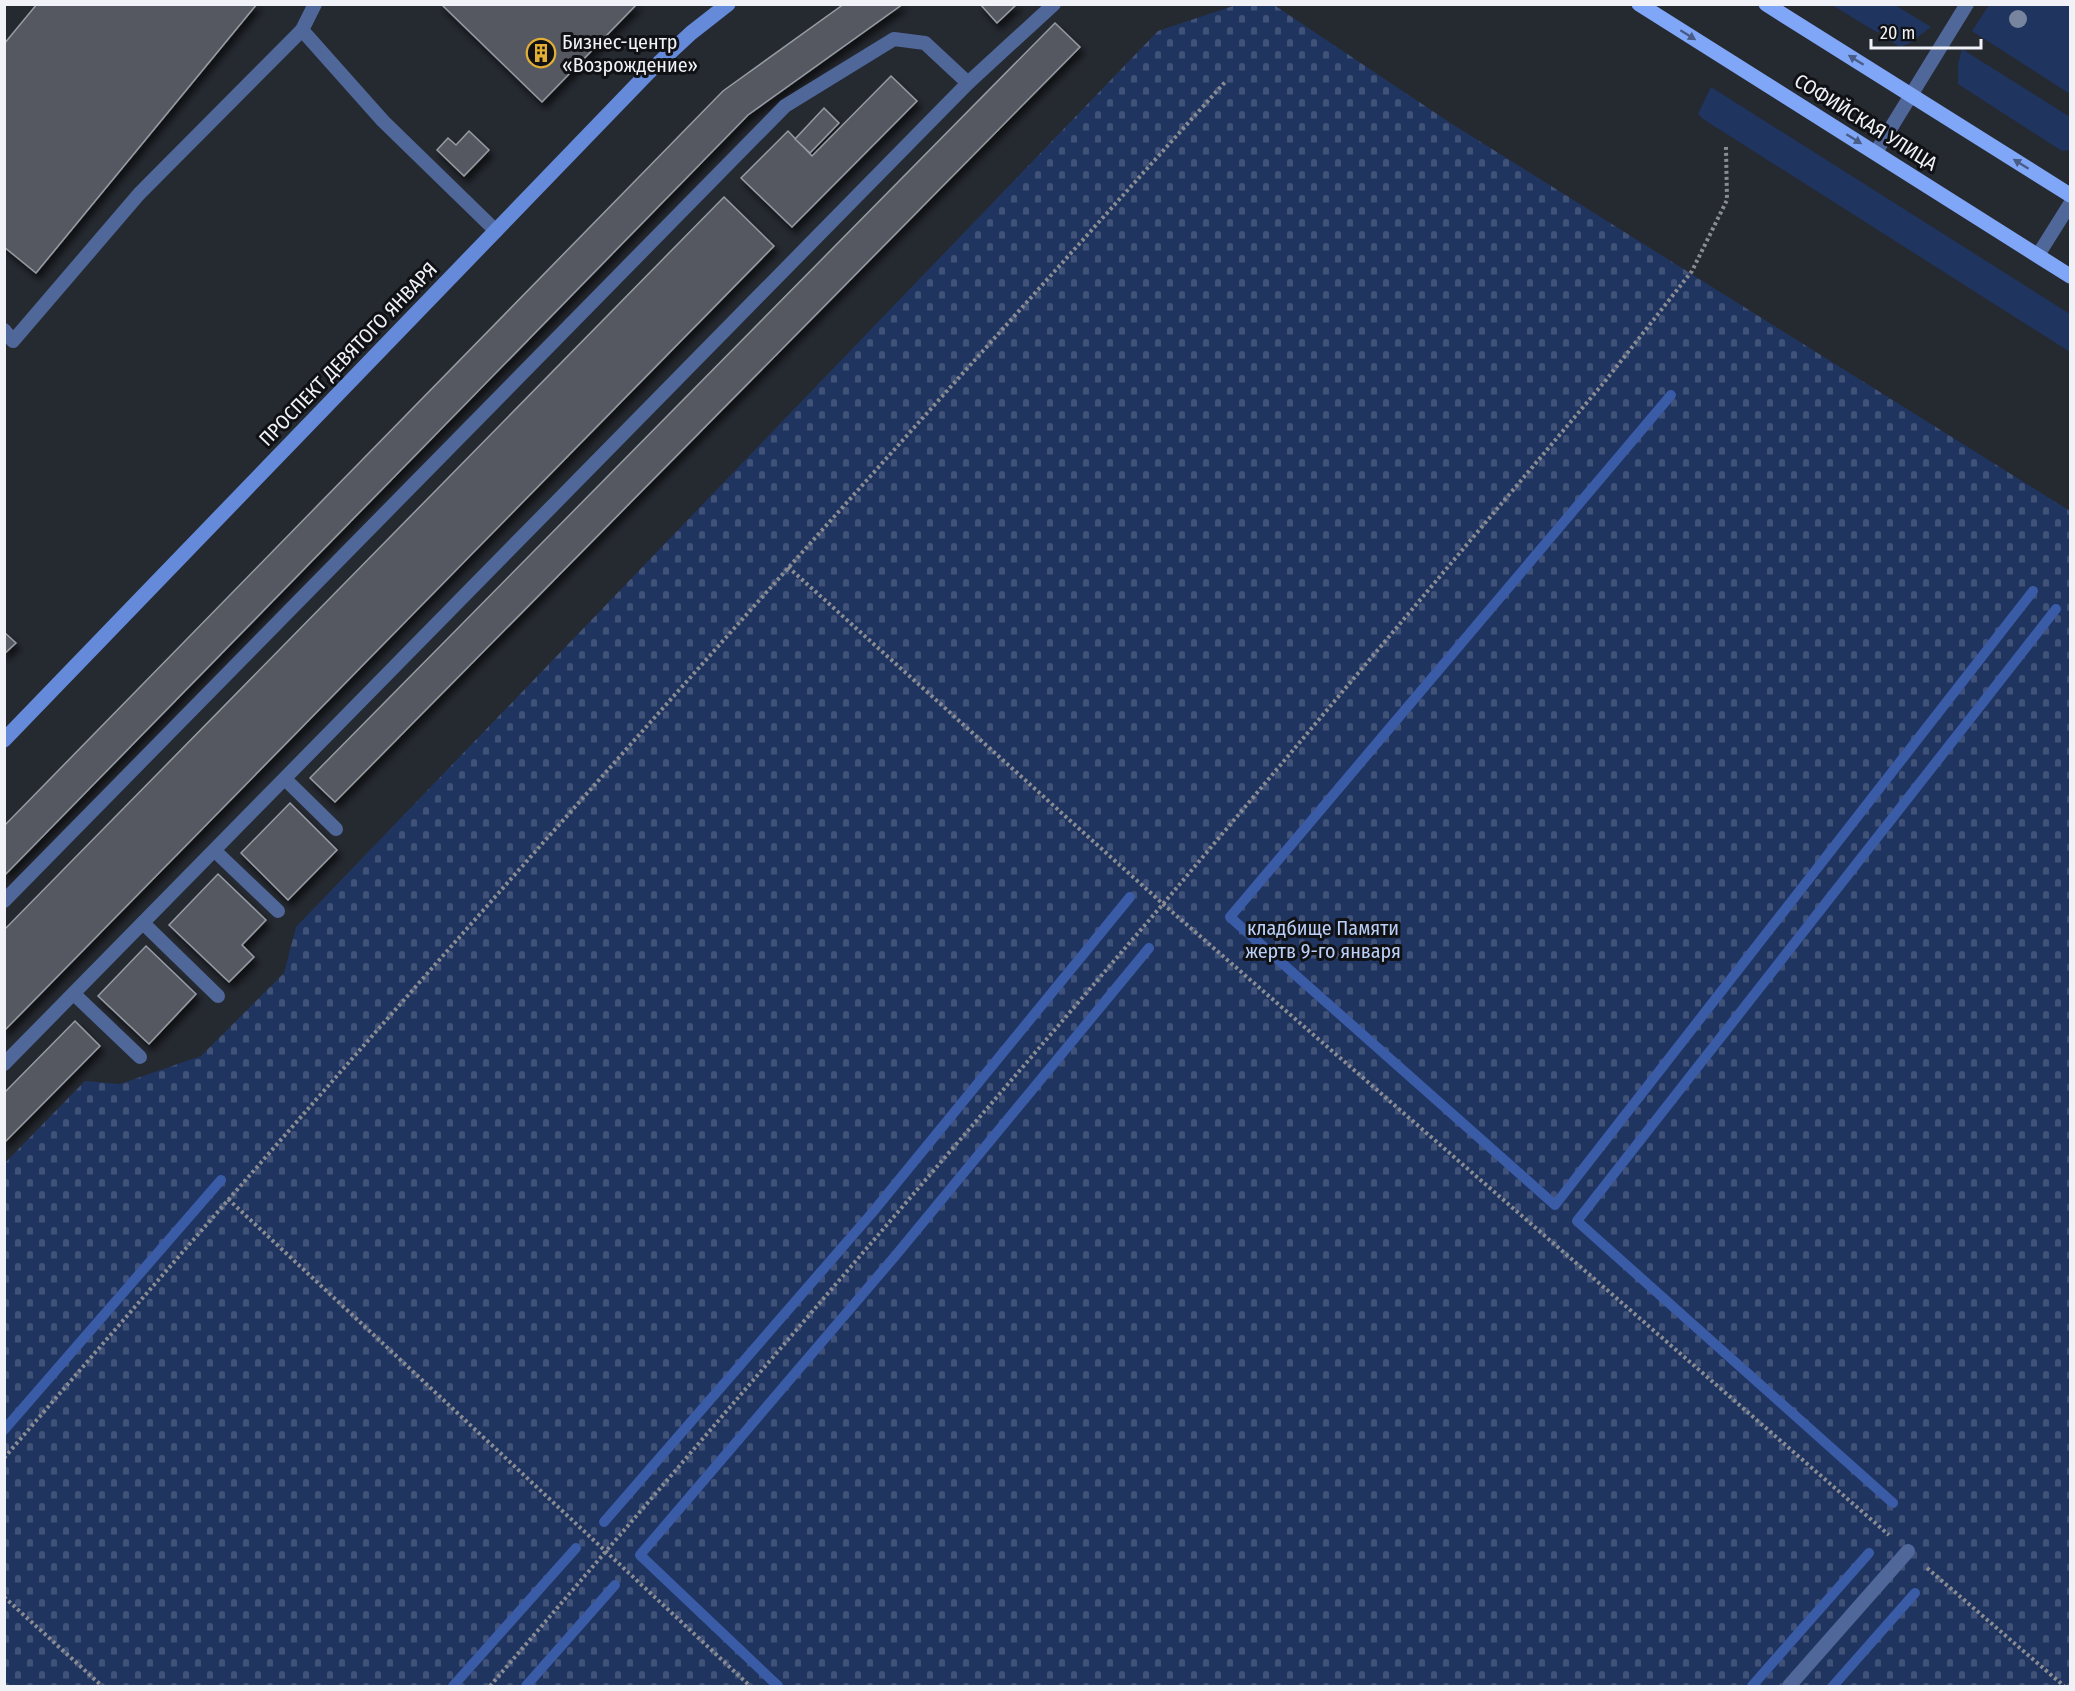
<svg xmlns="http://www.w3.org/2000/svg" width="2075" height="1691" font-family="'Fira Sans Condensed',sans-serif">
<defs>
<pattern id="cemetery-stones" width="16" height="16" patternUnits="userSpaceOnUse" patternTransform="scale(1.5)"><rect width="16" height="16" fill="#203460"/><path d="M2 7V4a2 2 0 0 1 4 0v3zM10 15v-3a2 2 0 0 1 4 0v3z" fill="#415278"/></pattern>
<filter id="shadow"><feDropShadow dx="3.5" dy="6" stdDeviation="3" flood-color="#0009"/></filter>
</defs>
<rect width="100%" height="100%" fill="#252930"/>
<!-- green -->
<g fill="#203460">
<polygon points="1832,5 1895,5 1931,27 1910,43 1900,47 1883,37 1885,33 1880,30 1878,33"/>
<polygon points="1989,5 2070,5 2070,94 1972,31"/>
<polygon points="1962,49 2070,117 2070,150 2062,151 1958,84 1958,64"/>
<polygon points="1711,87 2070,314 2070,352 1703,119 1698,114"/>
</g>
<!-- cemetery -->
<polygon fill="url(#cemetery-stones)" points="1236,5 1274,5 1452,124 2070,511 2070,1686 5,1686 4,1164 85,1081 120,1084 201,1056 284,973 296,927 1158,31"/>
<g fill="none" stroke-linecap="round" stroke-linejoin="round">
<!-- stream -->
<g stroke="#3a5ba5" stroke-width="10">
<polyline points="1671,395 1230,917 1555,1205 2033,591"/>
<polyline points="4,1430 221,1180"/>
<polyline points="1893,1503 1577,1221 2056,609"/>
<polyline points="604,1522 872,1213 1130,897"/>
<polyline points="453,1686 576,1548"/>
<polyline points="526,1686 615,1585"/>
<polyline points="778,1686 640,1555 896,1255 1149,948"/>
<polyline points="1752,1686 1869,1553"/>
<polyline points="1833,1686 1915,1593"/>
</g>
</g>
<!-- building -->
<g fill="#555961" stroke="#979ca4" stroke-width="1.5" filter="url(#shadow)">
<polygon points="37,4 257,4 36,273 4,247 4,44"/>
<polygon points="441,4 637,4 542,102"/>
<polygon points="844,4 903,4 748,115 4,876 4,826 723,91"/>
<polygon points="980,4 1017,4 997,23"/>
<polygon points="1055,23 1080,47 335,802 310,778"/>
<polygon points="891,76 917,101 792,227 741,178 788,131 812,156"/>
<polygon points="824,108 839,123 810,153 795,139"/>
<polygon points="469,131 489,150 464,176 437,150 448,138 456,145"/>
<polygon points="724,197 774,246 4,1031 4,930"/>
<polygon points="4,632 16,643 4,654"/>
<polygon points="290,803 337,850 288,900 241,853"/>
<polygon points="218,874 266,920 242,945 254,957 229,982 169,925"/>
<polygon points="146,946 196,994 149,1044 98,996"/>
<polygon points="75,1021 100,1046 4,1143 4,1093"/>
</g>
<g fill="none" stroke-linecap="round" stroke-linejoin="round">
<!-- path -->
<g stroke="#898c92" stroke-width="4" stroke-dasharray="3 3" stroke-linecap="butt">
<polyline points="788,567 1163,904 1889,1535"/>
<polyline points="228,1199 750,1686"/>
<path d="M4 1458C405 993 815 537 1226 81"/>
<polyline points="1927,1568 2064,1686"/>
<polyline points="4,1597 102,1686"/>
<polyline points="490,1686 1163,904 1606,380 1692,271 1727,200 1726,147"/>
</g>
<!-- lane -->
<g stroke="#506799" stroke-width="14">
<polyline points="315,4 302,30 383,121 496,231"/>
<polyline points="1876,152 1967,4"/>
<polyline points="2038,255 2070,204"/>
<polyline points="4,330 13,341 139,194 302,30"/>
<polyline points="285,779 336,829"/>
<polyline points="215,851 278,911"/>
<polyline points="4,901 785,106 894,39 925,43 968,83"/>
<polyline points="143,923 218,996"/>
<polyline points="74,994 140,1057"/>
<polyline points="4,1064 968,83 1054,4"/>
<polyline points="1789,1686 1908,1551"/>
</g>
<!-- secondary -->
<polyline stroke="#658ad9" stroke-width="15" points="4,740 648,73 691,33 728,4"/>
<!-- primary -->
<g stroke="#80a6f8" stroke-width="15">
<polyline points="1639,4 2070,276"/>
<polyline points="1766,4 2070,195"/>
</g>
</g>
<!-- trees -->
<circle fill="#78859f" cx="2018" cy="19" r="9"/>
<!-- one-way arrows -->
<defs><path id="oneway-solid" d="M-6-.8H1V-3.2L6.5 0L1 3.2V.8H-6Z" transform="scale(1.5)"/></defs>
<g fill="#485c86">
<use href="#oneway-solid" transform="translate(1688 35) rotate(32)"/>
<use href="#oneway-solid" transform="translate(1856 60) rotate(-148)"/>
<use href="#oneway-solid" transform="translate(1854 139) rotate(32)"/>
<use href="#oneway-solid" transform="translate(2021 164) rotate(-148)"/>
</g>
<!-- icons -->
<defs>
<g id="building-ring" transform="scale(1.5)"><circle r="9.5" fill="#101115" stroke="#e2af34" stroke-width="1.5"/><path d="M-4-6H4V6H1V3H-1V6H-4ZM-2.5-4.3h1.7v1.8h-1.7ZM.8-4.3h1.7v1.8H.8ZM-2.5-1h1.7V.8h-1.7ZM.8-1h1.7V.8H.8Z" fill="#e2af34"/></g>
</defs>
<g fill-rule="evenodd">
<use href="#building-ring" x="541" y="53"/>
</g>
<g text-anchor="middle" stroke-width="6" stroke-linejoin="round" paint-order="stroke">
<!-- poi labels -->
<g font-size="20" fill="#f0f2f7" stroke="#101115" text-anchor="start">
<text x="562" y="49">Бизнес-центр<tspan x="562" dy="23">«Возрождение»</tspan></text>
</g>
<!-- street labels -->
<g font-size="20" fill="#f0f2f7" stroke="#101115">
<text transform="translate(1866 122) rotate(32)" y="7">СОФИЙСКАЯ УЛИЦА</text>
<text transform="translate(348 354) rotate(-46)" y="7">ПРОСПЕКТ ДЕВЯТОГО ЯНВАРЯ</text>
</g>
<!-- park labels -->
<g font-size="20" fill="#bbd0f9" stroke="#101115">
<text x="1323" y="935">кладбище Памяти<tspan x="1323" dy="23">жертв 9-го января</tspan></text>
</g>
</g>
<!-- border -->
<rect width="2075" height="1691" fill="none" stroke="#f0f2f7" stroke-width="12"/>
<!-- scale -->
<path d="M1871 39v9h110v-9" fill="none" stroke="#f0f2f7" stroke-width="3"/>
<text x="1880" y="39" font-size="18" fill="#f0f2f7" stroke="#101115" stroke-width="4.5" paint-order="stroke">20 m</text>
</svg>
